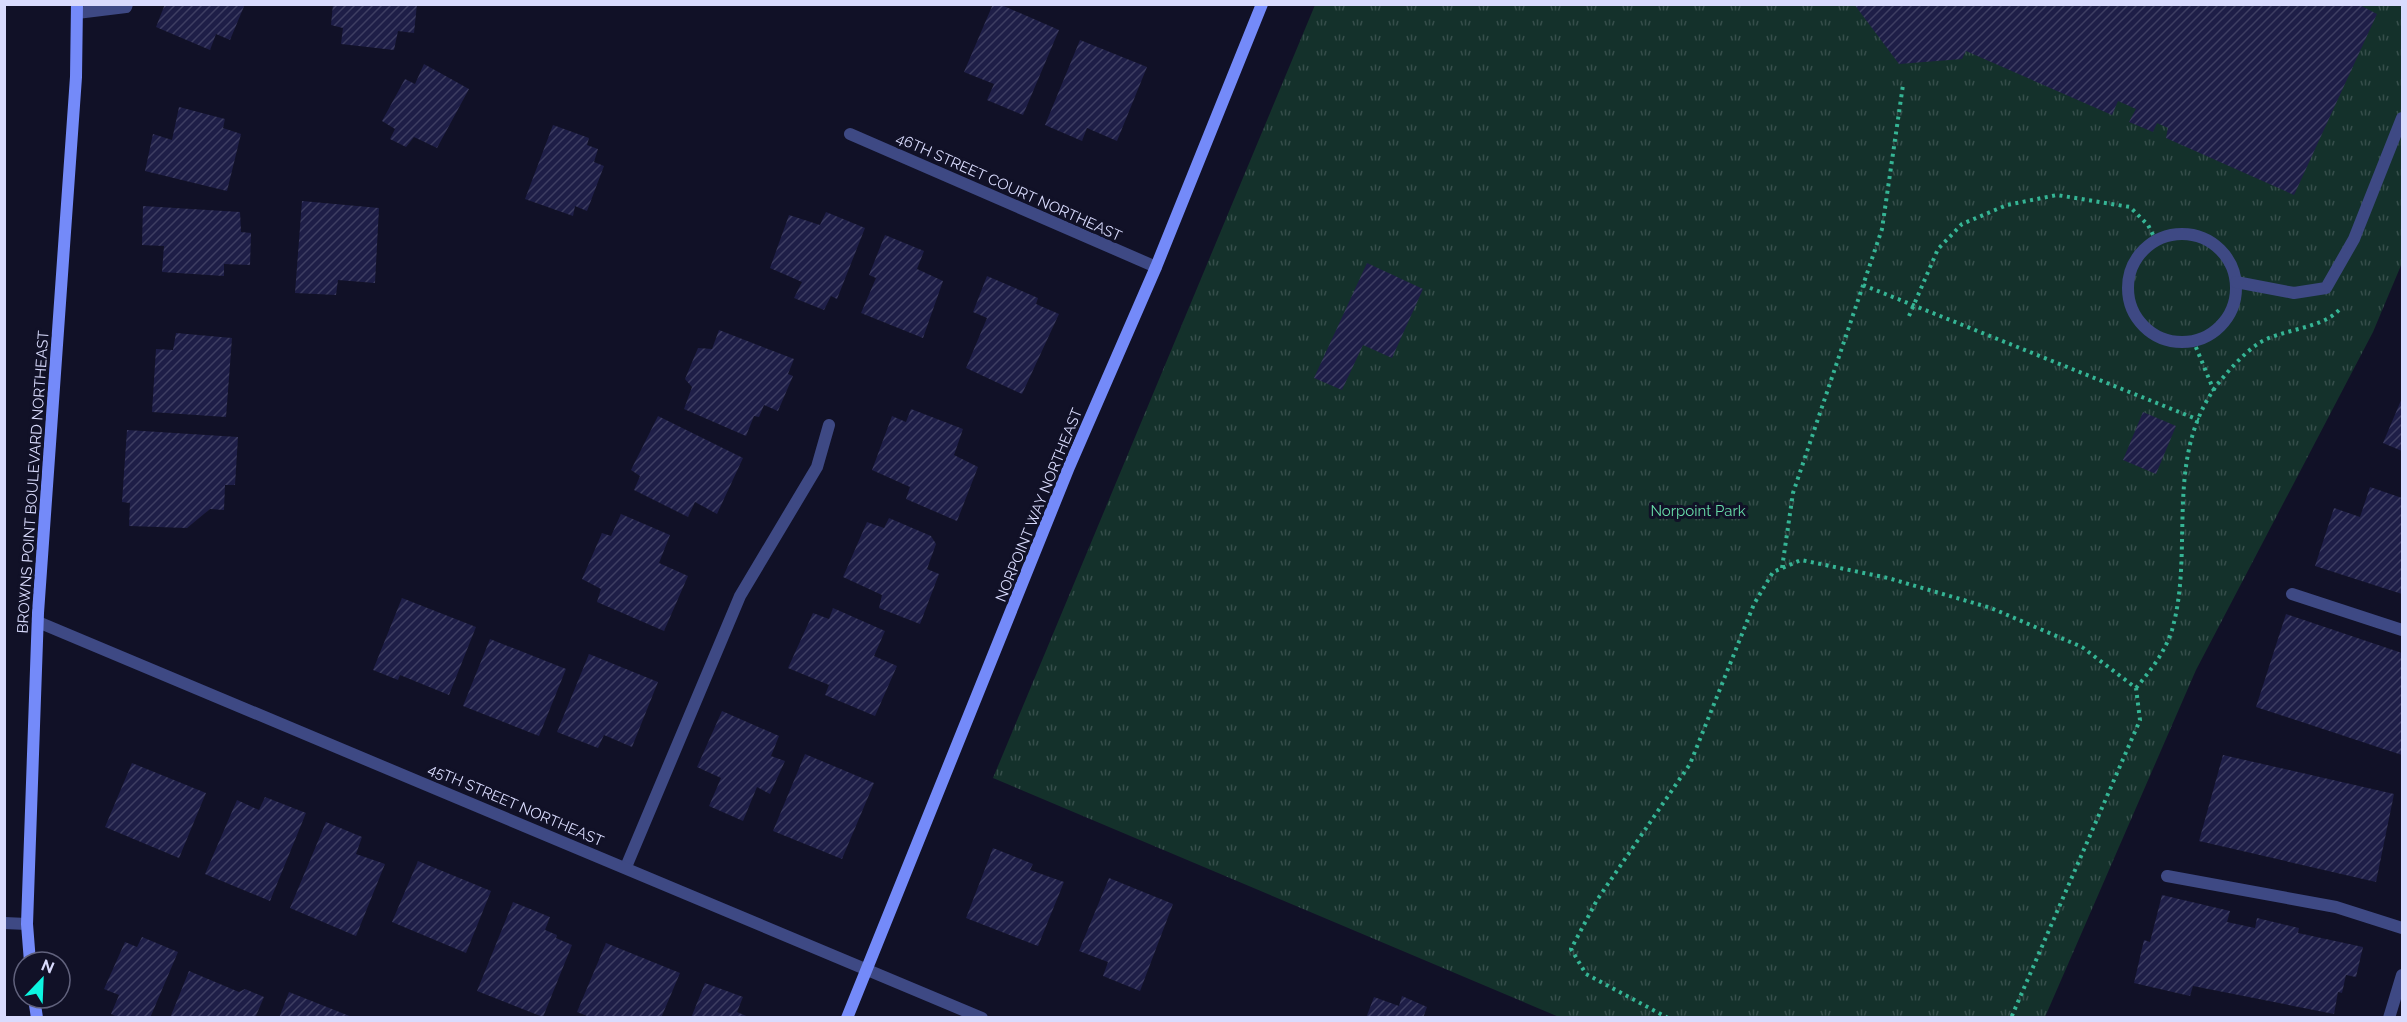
<svg xmlns="http://www.w3.org/2000/svg" width="2407" height="1022" font-family="Raleway,sans-serif">
<defs>
<pattern id="park-tufts" width="24" height="20" patternUnits="userSpaceOnUse" patternTransform="scale(1.5)"><rect width="24" height="20" fill="#14312b"/><path d="M3 7l-1-3M5 7V3M7 7l1-3M15 17l-1-3M17 17v-4M19 17l1-3" fill="none" stroke="#364e4b"/></pattern>
<pattern id="building-hatch" width="6" height="6" patternUnits="userSpaceOnUse" patternTransform="scale(1.5)"><rect width="6" height="6" fill="#1e1e47"/><path d="M-1 1l2-2M0 6l6-6M5 7l2-2" fill="none" stroke="#3e3e62"/></pattern>
</defs>
<rect width="100%" height="100%" fill="#111127"/>
<!-- park -->
<polygon fill="url(#park-tufts)" points="1315,5 2402,5 2402,263 2373,332 2196,670 2045,1017 1559,1017 993,778"/>
<!-- building -->
<g fill="url(#building-hatch)">
<polygon points="165,4 245,4 230,40 216,34 210,50 156,27"/>
<polygon points="333,4 417,4 414,33 398,31 394,50 341,44 343,28 331,25"/>
<polygon points="993,4 999,4 1059,30 1023,115 987,100 994,84 964,72"/>
<polygon points="1854,4 2358,4 2377,14 2294,195 2166,138 2168,128 2157,123 2153,132 2129,122 2136,109 2118,101 2112,115 1966,51 1962,59 1899,64"/>
<polygon points="1080,40 1147,67 1117,141 1087,128 1082,141 1045,125"/>
<polygon points="424,64 469,89 437,148 414,137 406,147 390,139 395,129 382,121 405,79 415,84"/>
<polygon points="179,107 225,119 223,128 241,134 227,191 145,171 153,134 172,140"/>
<polygon points="553,125 589,138 587,145 598,149 594,162 604,166 587,211 575,206 573,216 525,199"/>
<polygon points="302,201 379,208 375,283 338,280 336,295 295,293"/>
<polygon points="143,206 240,212 241,232 251,233 250,265 224,264 224,276 162,272 164,246 142,245"/>
<polygon points="826,212 865,228 837,299 831,296 824,310 794,298 802,282 770,268 789,215 820,225"/>
<polygon points="885,235 924,251 917,269 943,281 923,338 861,313 876,278 869,275"/>
<polygon points="1367,263 1423,289 1392,358 1363,345 1342,390 1314,378"/>
<polygon points="987,276 1038,298 1036,304 1059,314 1022,394 966,368 987,318 973,312"/>
<polygon points="719,330 794,359 788,374 793,376 778,411 764,405 759,417 754,416 746,436 684,409 692,387 685,379 698,348 712,349"/>
<polygon points="176,333 232,338 226,417 152,412 156,349 173,350"/>
<polygon points="2402,398 2402,451 2383,443"/>
<polygon points="911,409 963,429 954,455 978,467 957,521 906,499 910,487 872,470 892,416 906,422"/>
<polygon points="2143,412 2176,426 2156,474 2123,460"/>
<polygon points="658,416 743,458 717,514 695,502 688,517 634,490 640,476 631,470"/>
<polygon points="127,430 238,437 235,485 225,485 224,510 210,509 187,528 129,526 130,503 122,502"/>
<polygon points="2370,487 2402,498 2402,594 2315,566 2334,508 2360,517"/>
<polygon points="621,514 670,535 659,563 688,576 664,631 597,602 601,589 582,579 602,533 611,536"/>
<polygon points="889,518 931,536 936,544 927,569 939,574 920,624 879,608 882,595 843,577 867,522 884,528"/>
<polygon points="402,598 476,627 449,695 400,675 398,680 373,670"/>
<polygon points="833,608 885,631 874,656 897,666 875,716 825,695 829,685 788,668 813,613 829,619"/>
<polygon points="2286,614 2402,653 2402,755 2256,707"/>
<polygon points="490,639 566,669 539,736 463,706"/>
<polygon points="589,654 658,682 632,747 604,735 598,748 557,732"/>
<polygon points="722,711 779,736 771,756 785,761 770,794 757,787 743,821 709,806 721,778 697,767"/>
<polygon points="805,754 874,783 842,859 773,831"/>
<polygon points="2223,755 2394,794 2376,882 2199,841"/>
<polygon points="132,763 206,793 179,858 105,827"/>
<polygon points="265,797 306,813 270,901 205,874 237,800 259,810"/>
<polygon points="326,822 362,837 356,854 385,864 356,936 290,908"/>
<polygon points="993,848 1033,864 1030,870 1064,882 1038,946 966,918"/>
<polygon points="418,861 491,891 466,953 392,922"/>
<polygon points="1109,878 1173,904 1140,991 1103,976 1108,962 1079,951"/>
<polygon points="2162,895 2230,911 2227,922 2255,928 2257,918 2299,928 2298,933 2363,947 2356,977 2346,975 2342,993 2338,992 2334,1014 2193,986 2190,996 2134,983 2144,940 2150,942"/>
<polygon points="513,902 550,917 545,930 557,935 556,938 572,945 543,1017 477,991"/>
<polygon points="142,937 178,952 150,1018 120,1018 111,1014 119,995 104,989 125,942 137,947"/>
<polygon points="606,943 680,973 661,1018 592,1018 577,1012"/>
<polygon points="189,971 239,992 245,989 264,997 255,1018 170,1018"/>
<polygon points="705,983 743,997 737,1012 751,1018 691,1018"/>
<polygon points="289,992 352,1017 352,1018 279,1018"/>
<polygon points="1402,996 1427,1007 1423,1018 1366,1018 1374,997 1399,1006"/>
</g>
<g fill="none" stroke-linecap="round" stroke-linejoin="round">
<!-- path -->
<g stroke="#35b595" stroke-width="4" stroke-dasharray="3 4.5" stroke-linecap="butt">
<polyline points="1863,285 2199,420"/>
<polyline points="1909,316 1938,249 1962,224 2007,205 2057,195 2130,207 2148,225 2156,241"/>
<polyline points="2193,340 2214,391"/>
<polyline points="1782,568 1793,493 1882,229 1903,85"/>
<path d="M2136 688C2151 670 2165 652 2172 630 2195 550 2163 458 2217 385 2228 371 2244 353 2259 343 2282 329 2321 329 2339 310"/>
<polyline points="1668,1018 1586,974 1571,949 1597,900 1690,764 1754,604 1773,572 1801,560 1888,578 1991,608 2082,647 2136,688 2140,720 2011,1018"/>
</g>
<!-- lane -->
<g stroke="#3e4984" stroke-width="12">
<polyline points="77,13 126,7 127,4"/>
<circle cx="2182" cy="288" r="54"/>
<polyline points="2236,282 2294,293 2326,288 2354,239 2402,118"/>
<polyline points="626,867 740,596 817,467 829,425"/>
</g>
<!-- street -->
<g stroke="#3e4984" stroke-width="12">
<polyline points="850,134 1156,267"/>
<polyline points="2292,594 2402,630"/>
<polyline points="38,622 982,1018"/>
<polyline points="2167,876 2336,907 2402,928"/>
<polyline points="4,923 27,924"/>
<polyline points="2389,1018 2402,975"/>
</g>
<!-- secondary -->
<g stroke="#748af9" stroke-width="12">
<polyline points="30,962 27,924 38,613 76,77 77,4"/>
<polyline points="34,998 37,1018"/>
<polyline points="847,1018 1069,467 1156,267 1262,4"/>
</g>
</g>
<g text-anchor="middle" stroke-width="6" stroke-linejoin="round" paint-order="stroke">
<!-- street labels -->
<g font-size="15" fill="#d9dbfd" stroke="#111127">
<text transform="translate(1009 187) rotate(24)" y="5">46TH STREET COURT NORTHEAST</text>
<text transform="translate(33 482) rotate(-86)" y="5">BROWNS POINT BOULEVARD NORTHEAST</text>
<text transform="translate(1039 505) rotate(-68)" y="5">NORPOINT WAY NORTHEAST</text>
<text transform="translate(516 805) rotate(23)" y="5">45TH STREET NORTHEAST</text>
</g>
<!-- park labels -->
<g font-size="15" fill="#67dba8" stroke="#111127">
<text x="1698" y="516">Norpoint Park</text>
</g>
</g>
<!-- border -->
<rect width="2407" height="1022" fill="none" stroke="#d9dbfd" stroke-width="12"/>
<!-- north arrow -->
<g transform="translate(42 980) rotate(23)"><circle r="28" fill="#111127" stroke="#61627d" stroke-width="1.5"/>
<path d="M0-4.5L10 22L0 15L-10 22Z" fill="#0df5e0"/>
<text y="-9" font-size="16" font-weight="bold" text-anchor="middle" fill="#d9dbfd">N</text>
</g>
</svg>
